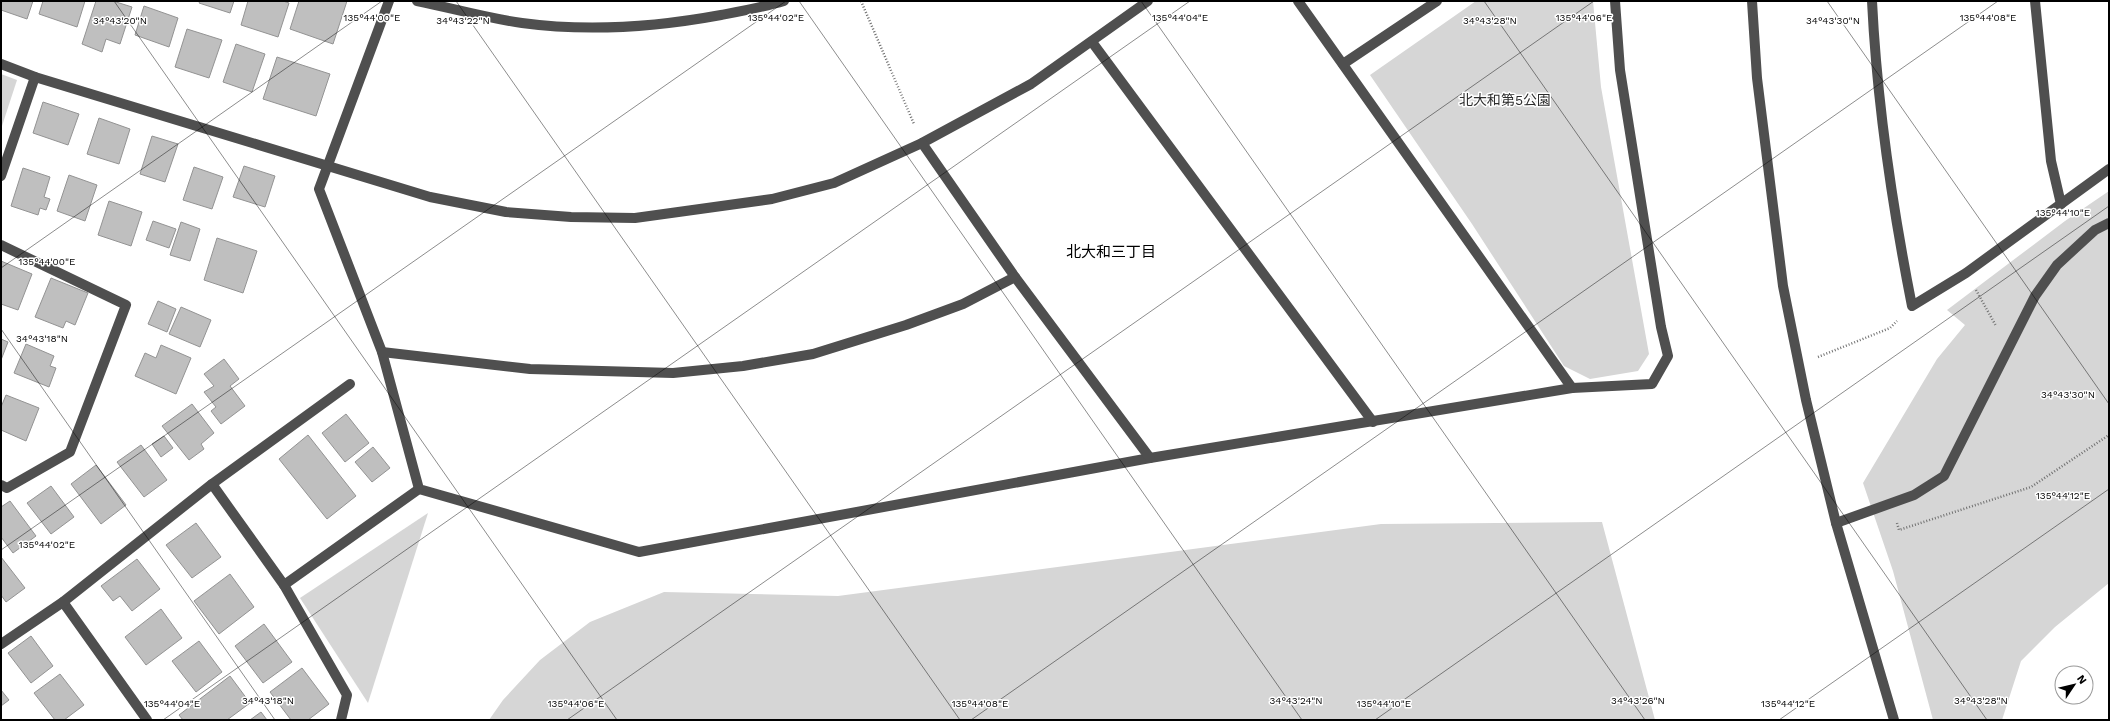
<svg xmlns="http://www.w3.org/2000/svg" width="2110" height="721" font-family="'Work Sans','Noto Sans JP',sans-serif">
<rect width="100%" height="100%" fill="#fff"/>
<!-- green -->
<g fill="#d6d6d6">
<polygon points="1476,1 1593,1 1601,87 1649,354 1638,371 1590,379 1564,366 1472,224 1370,75"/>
<polygon points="1,74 17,80 1,129"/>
<polygon points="2109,191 2109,583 2055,627 2021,661 2002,720 1933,720 1893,571 1863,483 1937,359 1965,325 1947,310 2065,221"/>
<polygon points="428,513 368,703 300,598"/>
<polygon points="1602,522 1655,720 489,720 503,700 540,660 590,622 664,592 838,596 1381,524"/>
</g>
<!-- building -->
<g fill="#bfbfbf" stroke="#939393">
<polygon points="1,1 33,1 27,19 1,10"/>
<polygon points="43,1 85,1 77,27 39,14"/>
<polygon points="96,1 113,1 132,7 120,44 106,39 102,52 82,44"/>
<polygon points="200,1 234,1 230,13 199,3"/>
<polygon points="248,1 283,1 289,3 278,37 241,25"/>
<polygon points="299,1 347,1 333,44 290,29"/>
<polygon points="144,6 178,18 169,47 135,35"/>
<polygon points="187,29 222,40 209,78 175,67"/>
<polygon points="236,44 265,54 252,92 223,82"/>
<polygon points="277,57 330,74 316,116 263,99"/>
<polygon points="43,102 79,114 68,145 33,133"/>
<polygon points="99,118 130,129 119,164 87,154"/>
<polygon points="152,136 178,144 165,182 140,174"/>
<polygon points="244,166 275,176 265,207 233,197"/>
<polygon points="194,167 223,177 212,209 183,200"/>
<polygon points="23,168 50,177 44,197 50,199 46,210 40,208 38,215 11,206"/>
<polygon points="69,175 97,185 85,221 57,211"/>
<polygon points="109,201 142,212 131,246 98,235"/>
<polygon points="153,221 176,229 169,248 146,240"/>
<polygon points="181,222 200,229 190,261 170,255"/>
<polygon points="217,238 257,251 243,293 204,280"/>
<polygon points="1,261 32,274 18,310 1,304"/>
<polygon points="51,278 88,293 75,325 66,321 63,328 35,317"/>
<polygon points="158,301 176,309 167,332 148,324"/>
<polygon points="181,307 211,320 200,347 169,334"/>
<polygon points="1,339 8,342 1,360"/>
<polygon points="26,344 54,356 50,366 56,368 49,387 14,373"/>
<polygon points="161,345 191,358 176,394 135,376 145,353 156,358"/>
<polygon points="224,359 239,379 230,386 245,406 221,424 211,411 216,407 204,392 214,386 204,374"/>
<polygon points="6,395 39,408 26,441 1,430 1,407"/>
<polygon points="192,404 214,433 201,444 204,449 189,460 162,426"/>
<polygon points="346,414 369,443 345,462 322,433"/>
<polygon points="308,435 356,496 327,519 279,459"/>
<polygon points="164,436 173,448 161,457 152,444"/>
<polygon points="141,445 167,480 144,497 117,462"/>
<polygon points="373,447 390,468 372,482 355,462"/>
<polygon points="96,465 126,505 101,524 71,484"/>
<polygon points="51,486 74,517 51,534 27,503"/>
<polygon points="10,501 36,536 13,553 1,537 1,507"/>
<polygon points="196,523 221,557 192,578 166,545"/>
<polygon points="1,557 25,588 6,602 1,595"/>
<polygon points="137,559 160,589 132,611 120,596 113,601 101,586"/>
<polygon points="230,574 254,607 219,634 194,601"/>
<polygon points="161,609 182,638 146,665 125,637"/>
<polygon points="264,624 292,662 263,683 235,646"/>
<polygon points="31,636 53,666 31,683 8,653"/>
<polygon points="199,641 222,672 196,692 172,661"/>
<polygon points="302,668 329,704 308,720 291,720 270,692"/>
<polygon points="60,674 84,705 64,720 55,720 34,693"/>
<polygon points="230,676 250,703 227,720 183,720 179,715"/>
<polygon points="1,690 9,700 1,706"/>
<polygon points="261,712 267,720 250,720"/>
</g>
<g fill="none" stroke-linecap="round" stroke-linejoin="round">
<!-- path -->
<g stroke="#717171" stroke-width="2.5" stroke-dasharray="1 2" stroke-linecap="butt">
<polyline points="861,1 914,124"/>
<polyline points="1976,290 1996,326"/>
<polyline points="1818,357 1890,328 1897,321"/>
<polyline points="1897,523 1899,530 2031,487 2109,435"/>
</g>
<!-- minor -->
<g stroke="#4f4f4f" stroke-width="10">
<polyline points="389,1 319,189 382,352 419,489 639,552 1150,458 1572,388 1652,384 1668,356 1661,327 1620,70 1615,1"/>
<path d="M417 1C452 8 486 18 522 23 588 32 656 27 721 15 742 11 764 7 784 1"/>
<polyline points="1298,1 1572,388"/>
<polyline points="1752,1 1757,78 1783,286 1806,400 1836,523 1894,720"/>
<path d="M1872 1C1877 104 1892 205 1912 306L1966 273 2109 169"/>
<polyline points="2035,1 2051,161 2061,204"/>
<polyline points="1092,42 1373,422"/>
<polyline points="1,64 35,77 430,197 506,212 571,217 635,218 772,199 834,183 922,143 1031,84 1148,1"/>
<polyline points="1343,64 1437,1"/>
<polyline points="922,143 1015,277 1150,458"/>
<polyline points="1,176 35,77"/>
<polyline points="1,245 126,305 70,452 7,488 1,485"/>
<polyline points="382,352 530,369 673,373 743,366 813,354 906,325 963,304 1015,277"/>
<polyline points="212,484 284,585 347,695 341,720"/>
<polyline points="1836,523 1914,495 1944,476 2035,296 2057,265 2095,230 2109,223"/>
<polyline points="284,585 419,489"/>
<polyline points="63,602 147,720"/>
<polyline points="1,644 63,602 212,484 350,384"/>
</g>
</g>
<!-- ticks -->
<path fill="none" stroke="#000" stroke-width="1" stroke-opacity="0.45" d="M114 1 617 720M456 1 960 720M799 1 1302 720M1141 1 1645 720M1484 1 1987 720M1827 1 2109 404M1 268 382 1M1 329 275 720M1 550 786 1M163 720 1190 1M567 720 1594 1M971 720 1998 1M1375 720 2109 206M1779 720 2109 489"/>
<g text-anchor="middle" stroke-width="3" stroke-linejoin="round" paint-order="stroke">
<!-- park labels -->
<g font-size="14" fill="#2d2d2d" stroke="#fff">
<text x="1505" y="105">北大和第5公園</text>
</g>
<!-- neighbourhood labels -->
<g font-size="15" fill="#000" stroke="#fff">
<text x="1111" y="257">北大和三丁目</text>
</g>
</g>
<g font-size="10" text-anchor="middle" fill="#000" stroke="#fff" stroke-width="3" stroke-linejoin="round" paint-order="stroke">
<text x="372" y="21">135°44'00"E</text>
<text x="776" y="21">135°44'02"E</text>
<text x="1180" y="21">135°44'04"E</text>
<text x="1584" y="21">135°44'06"E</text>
<text x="1988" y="21">135°44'08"E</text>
<text x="120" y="24">34°43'20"N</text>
<text x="463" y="24">34°43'22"N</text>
<text x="1490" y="24">34°43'28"N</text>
<text x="1833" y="24">34°43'30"N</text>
<text x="2063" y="216">135°44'10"E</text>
<text x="47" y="265">135°44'00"E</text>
<text x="42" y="342">34°43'18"N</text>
<text x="2068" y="398">34°43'30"N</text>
<text x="2063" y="499">135°44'12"E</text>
<text x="47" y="548">135°44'02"E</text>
<text x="268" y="704">34°43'18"N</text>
<text x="1296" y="704">34°43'24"N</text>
<text x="1638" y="704">34°43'26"N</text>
<text x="1981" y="704">34°43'28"N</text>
<text x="172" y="707">135°44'04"E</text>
<text x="576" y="707">135°44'06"E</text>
<text x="980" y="707">135°44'08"E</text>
<text x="1384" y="707">135°44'10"E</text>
<text x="1788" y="707">135°44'12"E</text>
</g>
<!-- border -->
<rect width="2110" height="721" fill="none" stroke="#000000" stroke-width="4"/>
<!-- north arrow -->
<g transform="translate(2074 685) rotate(55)"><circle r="19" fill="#ffffff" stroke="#999999"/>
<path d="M0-3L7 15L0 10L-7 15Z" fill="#000000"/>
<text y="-6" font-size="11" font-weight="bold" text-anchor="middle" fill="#000000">N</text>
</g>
</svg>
